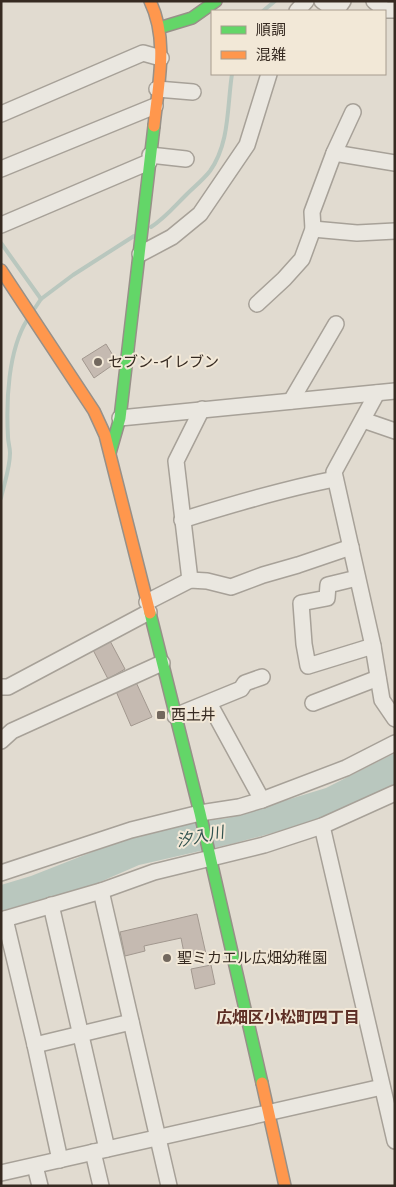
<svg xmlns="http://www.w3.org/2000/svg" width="396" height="1187" font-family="'IBM Plex Serif','Noto Sans JP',serif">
<rect width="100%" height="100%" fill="#e1dbd0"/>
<!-- water -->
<polygon fill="#b9c7be" points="395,753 395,785 313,822 235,843 139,865 93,885 28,904 1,915 1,885 31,876 138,834 177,825 228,818 326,788"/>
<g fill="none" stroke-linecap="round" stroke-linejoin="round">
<!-- stream -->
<g stroke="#b9c7be" stroke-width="4">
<polyline points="263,11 275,1"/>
<path d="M151 227C164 219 174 207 185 196 193 188 203 180 210 171 230 143 227 106 232 74"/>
<polyline points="1,243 41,299"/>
<polyline points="35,308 41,299 73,275 134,236"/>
<path d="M1 498C4 484 10 468 10 453 10 447 8 442 8 437 6 401 8 351 27 320"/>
</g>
</g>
<!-- building -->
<g fill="#c5bab1" stroke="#a2988f">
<polygon points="106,344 117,362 94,378 82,359"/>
<polygon points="109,639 125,669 108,679 92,648"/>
<polygon points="135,680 152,717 131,726 115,689"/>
<polygon points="197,914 206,954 185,958 181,938 144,946 145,951 125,956 120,932"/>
<polygon points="211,965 215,984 195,989 191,969"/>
</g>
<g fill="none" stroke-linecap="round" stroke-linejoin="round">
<!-- street casing -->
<g stroke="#a7a198" stroke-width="18">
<g id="street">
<polyline points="322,1 336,11 343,1"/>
<polyline points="374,1 385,10 395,10"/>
<polyline points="297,11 306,1"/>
<polyline points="157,89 193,92"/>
<polyline points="1,114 143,53 161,58"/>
<polyline points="334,153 395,163"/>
<polyline points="150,155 186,159"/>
<polyline points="1,169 155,106"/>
<polyline points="1,225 149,162"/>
<polyline points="313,229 357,233 395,231"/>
<polyline points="140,254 172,237 200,214 247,145 269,74"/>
<polyline points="257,304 284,279 302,259 313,229 312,212 334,153 353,112"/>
<polyline points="377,393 334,472 373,646 382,700 395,719"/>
<polyline points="291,401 336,324"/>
<polyline points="120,418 395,391"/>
<polyline points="363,420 395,431"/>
<path d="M182 520C233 504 283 489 335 479"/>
<polyline points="357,578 328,585 327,598 301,603 304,644 308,666 373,646"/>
<polyline points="190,580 176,461 202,409"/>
<polyline points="147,602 190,580 207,581 231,587 263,575 298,565 351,547"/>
<polyline points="1,687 8,687 149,612"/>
<polyline points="209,703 262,800"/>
<polyline points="313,703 378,678"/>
<polyline points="175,716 241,689 245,683 262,677"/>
<polyline points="1,741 12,731 162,663"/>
<polyline points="322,826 395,1141"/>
<polyline points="1,873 131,830 200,813 239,807 262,800 346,768 395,743"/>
<polyline points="101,891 169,1186"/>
<polyline points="51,905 107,1149"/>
<polyline points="5,919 35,1045 60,1160"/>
<polyline points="1,920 101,891 154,872 264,845 322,826 395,793"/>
<polyline points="35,1045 131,1022"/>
<polyline points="93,1152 101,1186"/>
<polyline points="35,1166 40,1186"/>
<polyline points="1,1173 382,1087"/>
</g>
</g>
<!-- fast casing -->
<g stroke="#979088" stroke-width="14">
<g id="fast">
<polyline points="159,28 192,18 216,1"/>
<polyline points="110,453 120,418 154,126"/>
<polyline points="150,613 200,813 262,1083"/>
</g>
</g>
<!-- slow casing -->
<g stroke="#979088" stroke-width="14">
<g id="slow">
<path d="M150 1C169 40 158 85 154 126"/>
<polyline points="1,270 94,411 105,435 150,613"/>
<polyline points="262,1083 285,1186"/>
</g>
</g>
<!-- street -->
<use href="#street" stroke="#eae7e0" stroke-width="15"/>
<!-- fast -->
<use href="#fast" stroke="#63d668" stroke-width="11"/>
<!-- slow -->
<use href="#slow" stroke="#ff974d" stroke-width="11"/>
</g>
<!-- markers -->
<g fill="#72685e" stroke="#f2e8d7" stroke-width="2">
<circle cx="98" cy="362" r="5"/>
<rect x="156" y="710" width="10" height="10" rx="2.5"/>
<circle cx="167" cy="958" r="5"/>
</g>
<g text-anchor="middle" stroke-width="4" stroke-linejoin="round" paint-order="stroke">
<!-- poi labels -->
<g font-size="15" fill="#362a21" stroke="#f2e8d7" text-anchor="start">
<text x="108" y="367">セブン-イレブン</text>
<text x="171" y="720">西土井</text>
<text x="177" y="963">聖ミカエル広畑幼稚園</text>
</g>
<!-- water labels -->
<g font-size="16" font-style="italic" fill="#32534f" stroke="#f2e8d7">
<text transform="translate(200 836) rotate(-11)" y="6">汐入川</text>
</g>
<!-- neighbourhood labels -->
<g font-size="16" font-weight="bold" fill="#5d2e25" stroke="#f2e8d7">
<text x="288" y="1023">広畑区小松町四丁目</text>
</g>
</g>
<!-- border -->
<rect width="396" height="1187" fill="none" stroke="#362a21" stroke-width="5"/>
<!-- legend -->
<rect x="211" y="10" width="175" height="65" fill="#f2e8d7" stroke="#a79c8e"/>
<rect x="221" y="26" width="25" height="8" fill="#63d668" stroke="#a79c8e"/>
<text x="256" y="35" font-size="15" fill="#362a21">順調</text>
<rect x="221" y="51" width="25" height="8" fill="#ff974d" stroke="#a79c8e"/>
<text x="256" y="60" font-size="15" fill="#362a21">混雑</text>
</svg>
